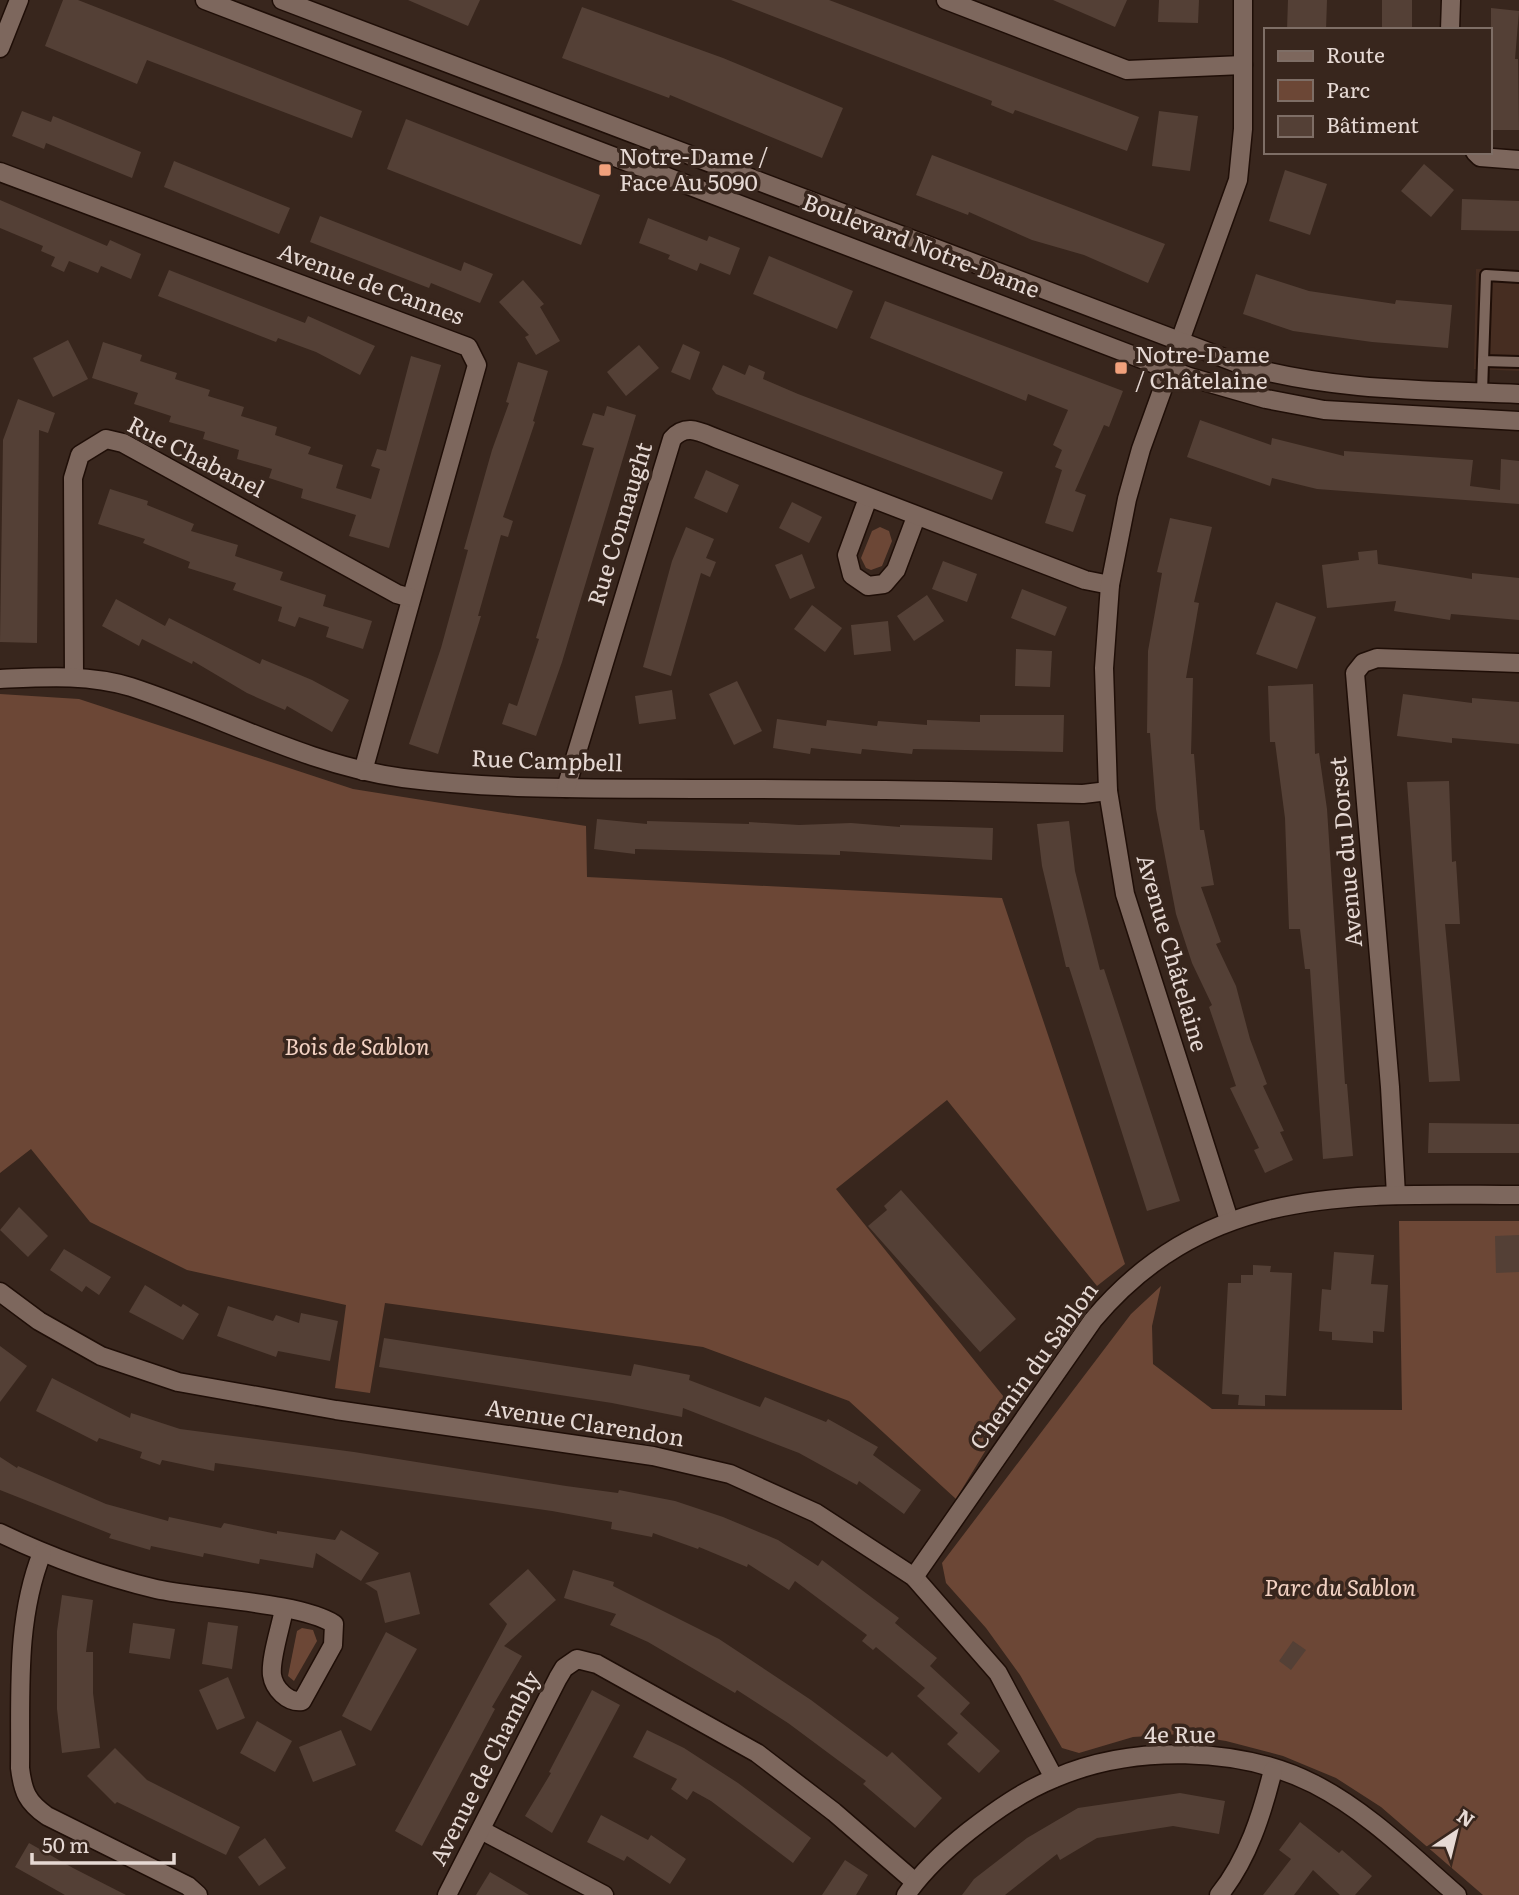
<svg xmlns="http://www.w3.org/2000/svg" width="1519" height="1895" font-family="Literata,serif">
<rect width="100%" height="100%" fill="#38261d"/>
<!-- built -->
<polygon fill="#462d21" points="1476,269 1519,270 1519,371 1474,369"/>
<!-- green -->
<g fill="#6c4736">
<polygon points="880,527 889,531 892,541 882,566 871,570 866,568 861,558 872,531"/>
<polygon points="0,694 79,699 353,789 586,826 587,877 1002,898 1125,1264 1097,1286 947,1100 836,1189 1012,1407 956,1499 849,1401 703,1347 385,1303 370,1393 335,1388 346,1305 187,1270 90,1222 31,1149 0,1173"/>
<polygon points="1399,1221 1519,1221 1519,1895 1483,1895 1381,1807 1336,1778 1283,1756 1226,1741 1181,1734 1133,1737 1079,1753 1062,1748 1020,1675 986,1628 946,1583 942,1563 1131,1314 1161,1286 1152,1326 1153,1364 1212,1409 1402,1410"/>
<polygon points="302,1628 313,1630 317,1641 294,1681 288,1676 297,1631"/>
</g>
<!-- building -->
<g fill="#544036">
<polygon points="63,0 78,0 362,111 352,138 147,60 137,84 45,46"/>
<polygon points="408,0 480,0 468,26"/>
<polygon points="731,0 829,0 1139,117 1127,151 1015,110 1013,114 991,105 992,101"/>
<polygon points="1053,0 1127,0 1115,27"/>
<polygon points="1159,0 1199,0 1198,23 1158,22"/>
<polygon points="1288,0 1327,0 1326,30 1287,30"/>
<rect x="1382" y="0" width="30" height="30"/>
<polygon points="582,7 723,58 843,108 822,158 670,95 669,98 562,58"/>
<polygon points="1491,8 1519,11 1515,59 1518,59 1519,130 1491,130"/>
<polygon points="22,111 51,122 53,116 141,152 132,178 46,143 44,149 12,136"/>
<polygon points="1159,111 1198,116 1190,171 1152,166"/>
<polygon points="406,119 600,195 581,245 387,169"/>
<polygon points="932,155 1165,244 1148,283 1084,255 1032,240 969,212 968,215 916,195"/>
<polygon points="174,161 290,208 279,234 164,187"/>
<polygon points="1424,164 1454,190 1431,217 1401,191"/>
<polygon points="1285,170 1327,184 1310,235 1269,221"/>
<polygon points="1462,199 1519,201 1519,231 1461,230"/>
<polygon points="0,200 107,246 110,240 141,254 131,279 101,266 98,273 69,261 64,272 51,266 55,257 41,251 43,246 0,228"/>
<polygon points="320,216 461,271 464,262 493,274 480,303 431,283 429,288 310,242"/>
<polygon points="648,218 707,241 709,236 740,248 730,275 700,263 697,271 668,259 670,255 639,243"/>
<polygon points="769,256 853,291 837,329 753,294"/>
<polygon points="169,270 305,323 308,316 375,346 360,375 316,352 278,338 276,342 158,296"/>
<polygon points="1256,274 1309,291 1395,304 1396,300 1452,305 1448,348 1372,342 1293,331 1243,314"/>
<polygon points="523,280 544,304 540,307 560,341 536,355 525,337 529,335 499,302"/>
<polygon points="885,301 1123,391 1109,427 1104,425 1075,491 1086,495 1073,532 1045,523 1062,470 1055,467 1062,450 1053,445 1068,410 1028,394 1026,401 870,338"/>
<polygon points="68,340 88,379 53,397 33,358"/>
<polygon points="103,342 142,355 140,361 177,373 175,379 210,390 208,396 244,407 241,416 277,427 275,435 311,447 308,454 343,465 336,488 371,499 380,469 371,466 377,449 386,451 411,356 441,365 389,548 349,536 356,515 301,498 303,489 269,478 272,469 237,459 239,450 203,439 205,432 169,422 171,416 134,404 138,393 92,378"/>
<polygon points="683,344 700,352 690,380 671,372"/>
<polygon points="639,345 659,368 626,396 607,372"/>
<polygon points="518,362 548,371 533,421 535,422 503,517 513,521 508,537 501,535 478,616 481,616 438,754 409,744 441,648 468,550 464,549 492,450 509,403 506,402"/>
<polygon points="723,365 745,375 749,365 765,372 763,379 798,394 1003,472 992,500 716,394 712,389"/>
<polygon points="18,399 55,413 48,433 39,430 37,643 0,642 3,440"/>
<polygon points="607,406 636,415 562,662 536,736 502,724 509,703 517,706 539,639 536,638 594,448 582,445 593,413 604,416"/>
<polygon points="1200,420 1271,445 1272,438 1344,456 1344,451 1473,460 1470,486 1500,490 1501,459 1519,461 1519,504 1317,489 1272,478 1270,486 1187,457"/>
<polygon points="706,470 739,485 727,513 694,498"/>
<polygon points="110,489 148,501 147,505 194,524 191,531 238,545 235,556 283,572 280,580 326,595 323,606 372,621 363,649 326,637 329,627 299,617 295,627 278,621 282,607 233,590 236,583 188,568 190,562 143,543 145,539 98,524"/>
<polygon points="792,502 822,517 809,543 779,528"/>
<polygon points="1170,518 1212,527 1194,602 1199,603 1186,678 1193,678 1191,754 1194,754 1200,830 1204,830 1214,885 1201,887 1221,942 1216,944 1236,986 1250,1039 1267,1084 1263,1086 1284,1131 1280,1132 1293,1160 1265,1173 1254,1150 1259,1148 1230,1088 1236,1086 1209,1007 1212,1005 1192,963 1176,914 1156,809 1150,733 1147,733 1148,651 1162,573 1157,572"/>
<polygon points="686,527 714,539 706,558 716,562 710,577 701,573 671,676 643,667 672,561"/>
<polygon points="1377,550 1378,564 1472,579 1472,573 1519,578 1519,620 1451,614 1450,620 1394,611 1396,601 1327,608 1322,565 1359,560 1358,552"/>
<polygon points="802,554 815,588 790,599 775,565"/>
<polygon points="943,561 977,574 967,602 932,589"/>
<polygon points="1022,589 1067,607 1055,636 1011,618"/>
<polygon points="927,595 944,621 914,641 897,616"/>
<polygon points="116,599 165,626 169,618 260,664 262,659 312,680 349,700 332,732 287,706 285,710 247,693 193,661 192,664 142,639 139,646 102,626"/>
<polygon points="1276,602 1316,617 1297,669 1256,654"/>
<polygon points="812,605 842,628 825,652 794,629"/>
<polygon points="888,621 891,651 854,655 851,625"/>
<polygon points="1016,649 1052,651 1050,687 1015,686"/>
<polygon points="737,681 762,731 734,745 709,694"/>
<polygon points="1313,684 1315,754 1319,753 1327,809 1345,1084 1347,1084 1353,1156 1323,1159 1310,969 1305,969 1300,929 1289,929 1285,818 1275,742 1270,742 1268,686"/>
<polygon points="672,690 676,719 639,724 635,696"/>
<polygon points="1403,694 1472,703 1472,698 1519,702 1519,744 1452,738 1452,743 1397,736"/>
<polygon points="980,715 1064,715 1063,752 913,749 912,754 862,749 861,754 811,748 810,754 773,748 777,719 826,726 827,720 877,726 878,721 927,725 927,720 980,722"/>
<polygon points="1449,781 1452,862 1456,861 1460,924 1445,924 1460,1081 1429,1082 1407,782"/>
<polygon points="597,819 647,824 647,821 749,824 749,822 799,825 851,823 900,827 900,825 993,828 992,860 840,851 840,855 635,849 635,854 594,849"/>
<polygon points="1069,821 1075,871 1100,970 1104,969 1180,1201 1147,1211 1069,967 1066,967 1042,866 1037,824"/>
<polygon points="1429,1123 1519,1124 1519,1153 1428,1153"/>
<polygon points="901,1190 1016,1319 980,1352 868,1226 887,1210 884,1206"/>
<polygon points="19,1207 48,1236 28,1257 0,1230"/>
<polygon points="1519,1235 1519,1272 1496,1273 1495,1236"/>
<polygon points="64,1249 111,1277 99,1295 86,1286 82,1292 50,1270"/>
<polygon points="1334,1252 1374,1255 1371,1284 1388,1285 1384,1332 1373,1331 1373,1343 1332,1340 1332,1332 1319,1331 1322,1289 1331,1290"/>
<polygon points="1253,1265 1271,1266 1270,1272 1292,1273 1286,1396 1265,1395 1265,1406 1238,1405 1239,1395 1222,1394 1228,1283 1241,1283 1241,1275 1253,1275"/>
<polygon points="145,1285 181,1307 183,1304 199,1314 183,1340 129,1312"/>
<polygon points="228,1306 273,1321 276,1315 299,1323 301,1313 338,1321 330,1361 278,1351 276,1357 217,1336"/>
<polygon points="384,1338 631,1376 634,1364 690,1375 689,1380 760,1407 765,1397 826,1422 828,1419 878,1447 873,1455 921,1490 904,1514 859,1481 857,1485 799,1453 683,1408 682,1417 612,1403 379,1367"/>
<polygon points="0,1346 27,1366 0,1402"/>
<polygon points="52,1378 130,1418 131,1413 180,1429 354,1452 566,1486 618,1493 619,1490 675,1501 723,1517 778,1540 818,1566 822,1560 899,1618 895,1623 937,1658 930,1666 970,1703 960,1714 1000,1751 979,1773 947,1744 958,1733 917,1696 925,1688 876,1647 873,1650 862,1641 867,1635 795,1581 789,1590 748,1564 747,1567 699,1547 698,1549 653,1533 652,1537 611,1529 612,1522 552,1511 215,1463 214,1471 162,1460 160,1465 140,1458 142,1452 99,1438 97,1442 36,1411"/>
<polygon points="0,1457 17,1468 18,1466 106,1504 168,1521 169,1517 221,1528 224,1523 277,1534 277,1531 335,1540 341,1530 379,1553 361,1581 316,1553 313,1568 260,1559 259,1564 204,1553 203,1557 151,1546 150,1550 109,1538 111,1534 0,1490"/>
<polygon points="528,1569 556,1600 504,1646 522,1656 492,1707 495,1709 422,1846 395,1831 507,1624 489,1604"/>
<polygon points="573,1570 614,1582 613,1586 719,1639 811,1700 887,1757 892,1752 942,1798 915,1828 863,1784 866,1781 788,1723 737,1690 735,1693 648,1642 610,1625 616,1614 564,1598"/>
<polygon points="410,1572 420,1614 385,1623 377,1591 365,1583"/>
<polygon points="62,1595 93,1600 86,1652 93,1652 93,1693 100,1748 62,1753 57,1709 57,1631"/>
<polygon points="208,1622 238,1626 232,1669 202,1664"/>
<polygon points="133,1623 175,1629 170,1659 129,1653"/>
<polygon points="386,1632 417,1649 371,1731 342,1716"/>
<polygon points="1293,1641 1306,1650 1291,1670 1279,1661"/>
<polygon points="228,1677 245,1718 217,1730 199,1690"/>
<polygon points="592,1690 620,1705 552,1833 525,1816 551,1773 549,1772"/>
<polygon points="257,1721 292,1741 275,1772 240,1753"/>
<polygon points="341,1730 356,1765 313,1782 299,1747"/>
<polygon points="647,1730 684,1748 738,1783 811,1838 793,1863 711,1801 693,1791 687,1800 671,1789 677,1779 633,1757"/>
<polygon points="115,1748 147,1780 240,1827 226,1855 117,1802 115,1804 87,1776"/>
<polygon points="1180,1793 1225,1801 1219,1834 1173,1826 1097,1838 1060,1860 1057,1854 1005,1895 962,1895 974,1879 1027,1838 1078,1808"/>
<polygon points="601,1815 648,1840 651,1835 686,1859 670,1884 627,1856 624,1861 587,1842"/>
<polygon points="1300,1822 1339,1853 1342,1850 1372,1876 1355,1895 1340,1895 1313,1870 1294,1895 1263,1895 1291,1859 1279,1850"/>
<polygon points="265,1838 286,1868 259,1886 238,1857"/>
<polygon points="29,1843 73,1868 126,1895 65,1895 15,1867"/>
<polygon points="845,1860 868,1875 856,1895 822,1895"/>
<polygon points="490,1872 529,1895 476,1895"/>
</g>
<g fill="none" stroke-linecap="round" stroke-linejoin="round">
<!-- service casing -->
<g stroke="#1f0e07" stroke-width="14">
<g id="service">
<polyline points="1519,277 1486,275 1483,361 1519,362"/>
<polyline points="1482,393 1483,361"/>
</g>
</g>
<!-- minor casing -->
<g stroke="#1f0e07" stroke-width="21">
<g id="minor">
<polyline points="946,0 1127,70 1243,65"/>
<polyline points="1450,30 1451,0"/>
<polyline points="0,48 19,0"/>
<polyline points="1475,152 1480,157 1519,160"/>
<polyline points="0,172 468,347 477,365 363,771"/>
<polyline points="868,498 847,555 852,575 868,586 884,584 896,570 916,517"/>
<polyline points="74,676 73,478 80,455 106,439 123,443 397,594 411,598"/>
<path d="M0 679C45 677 88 674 131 687 223 717 307 765 403 778 506 791 610 788 713 789 836 789 959 791 1083 794L1108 791"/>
<path d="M566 788 672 439C686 423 700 432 718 439L1085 580 1110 585"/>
<polyline points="1396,1195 1390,1087 1355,673 1363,663 1377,658 1519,663"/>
<polyline points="1229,1220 1125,894 1108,791 1104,668 1110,585 1127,499 1141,449 1238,180 1243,129 1243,0"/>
<polyline points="0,1292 39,1321 101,1356 178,1382 336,1410 653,1456 730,1474 816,1513 914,1577 998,1673 1054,1778"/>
<path d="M0 1533C50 1557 102 1576 156 1589 201 1599 299 1602 334 1624L333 1645 302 1701C288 1703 274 1689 272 1675 270 1659 281 1626 284 1609"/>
<path d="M42 1553C15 1621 21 1695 20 1768 23 1792 27 1802 47 1816L188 1886 198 1895"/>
<path d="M914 1577 1093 1320C1209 1182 1355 1195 1519 1195"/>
<polyline points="481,1830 604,1895"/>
<polyline points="447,1895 558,1678 564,1668 577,1659 597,1664 757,1753 834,1812 915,1882"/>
<path d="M906 1895C924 1869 945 1850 969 1831 996 1810 1023 1791 1055 1778 1132 1745 1239 1746 1314 1784 1367 1811 1412 1856 1457 1895"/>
<path d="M1219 1895C1248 1859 1262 1814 1273 1770"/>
</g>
</g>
<!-- tertiary casing -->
<g stroke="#1f0e07" stroke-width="21">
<g id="tertiary">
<polyline points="205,0 1189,377 1266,399 1324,410 1519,421"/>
<path d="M282 0 1245 366C1334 391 1427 390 1519 394"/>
</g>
</g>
<!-- service -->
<use href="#service" stroke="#7d675d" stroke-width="10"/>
<!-- minor -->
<use href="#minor" stroke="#7d675d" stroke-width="18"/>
<!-- tertiary -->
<use href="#tertiary" stroke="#7d675d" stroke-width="18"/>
</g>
<!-- markers -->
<g fill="#f1a17c" stroke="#38261d" stroke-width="2.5">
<rect x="598" y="163" width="14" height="14" rx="3.5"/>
<rect x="1114" y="361" width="14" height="14" rx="3.5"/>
</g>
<g text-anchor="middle" stroke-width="7" stroke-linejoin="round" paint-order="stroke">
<!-- poi labels -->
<g font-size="23" fill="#e6d9d4" stroke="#38261d" text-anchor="start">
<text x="619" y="165">Notre-Dame /<tspan x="619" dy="26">Face Au 5090</tspan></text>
<text x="1135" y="363">Notre-Dame<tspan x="1135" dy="26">/ Châtelaine</tspan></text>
</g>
<!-- street labels -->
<g font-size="23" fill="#e6d9d4" stroke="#38261d">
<text transform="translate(921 246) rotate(21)" y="8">Boulevard Notre-Dame</text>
<text transform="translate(371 284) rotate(20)" y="8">Avenue de Cannes</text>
<text transform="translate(196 457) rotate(27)" y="8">Rue Chabanel</text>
<text transform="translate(620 524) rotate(-73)" y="8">Rue Connaught</text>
<text transform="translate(547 761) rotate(2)" y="8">Rue Campbell</text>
<text transform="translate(1346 852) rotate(-95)" y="8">Avenue du Dorset</text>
<text transform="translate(1172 953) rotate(74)" y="8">Avenue Châtelaine</text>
<text transform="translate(1034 1366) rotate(-54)" y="8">Chemin du Sablon</text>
<text transform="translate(585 1423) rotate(9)" y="8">Avenue Clarendon</text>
<text x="1180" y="1743">4e Rue</text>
<text transform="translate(485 1768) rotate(-63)" y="8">Avenue de Chambly</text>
</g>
<!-- park labels -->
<g font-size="23" font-style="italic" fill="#f3d2c3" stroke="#38261d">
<text x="357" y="1055">Bois de Sablon</text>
<text x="1340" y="1596">Parc du Sablon</text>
</g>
</g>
<!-- legend -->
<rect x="1264" y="28" width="228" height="126" fill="#38261d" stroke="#7e6e66" stroke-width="2"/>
<rect x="1278" y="51" width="35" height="10" fill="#7d675d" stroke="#7e6e66" stroke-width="2"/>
<text x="1326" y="63" font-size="21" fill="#e6d9d4">Route</text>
<rect x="1278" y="80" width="35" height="21" fill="#6c4736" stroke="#7e6e66" stroke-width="2"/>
<text x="1326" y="98" font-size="21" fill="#e6d9d4">Parc</text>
<rect x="1278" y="116" width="35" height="21" fill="#544036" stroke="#7e6e66" stroke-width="2"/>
<text x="1326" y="133" font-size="21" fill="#e6d9d4">Bâtiment</text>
<!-- north arrow -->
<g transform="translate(1456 1832) rotate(35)" stroke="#38261d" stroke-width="5" paint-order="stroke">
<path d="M0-5L12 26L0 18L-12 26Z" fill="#e6d9d4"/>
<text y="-10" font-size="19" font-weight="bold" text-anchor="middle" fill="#e6d9d4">N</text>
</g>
<!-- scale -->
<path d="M32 1853v10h142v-10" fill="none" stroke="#e6d9d4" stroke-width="3.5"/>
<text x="42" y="1853" font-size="21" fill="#e6d9d4" stroke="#38261d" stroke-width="5" paint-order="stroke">50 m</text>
</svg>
